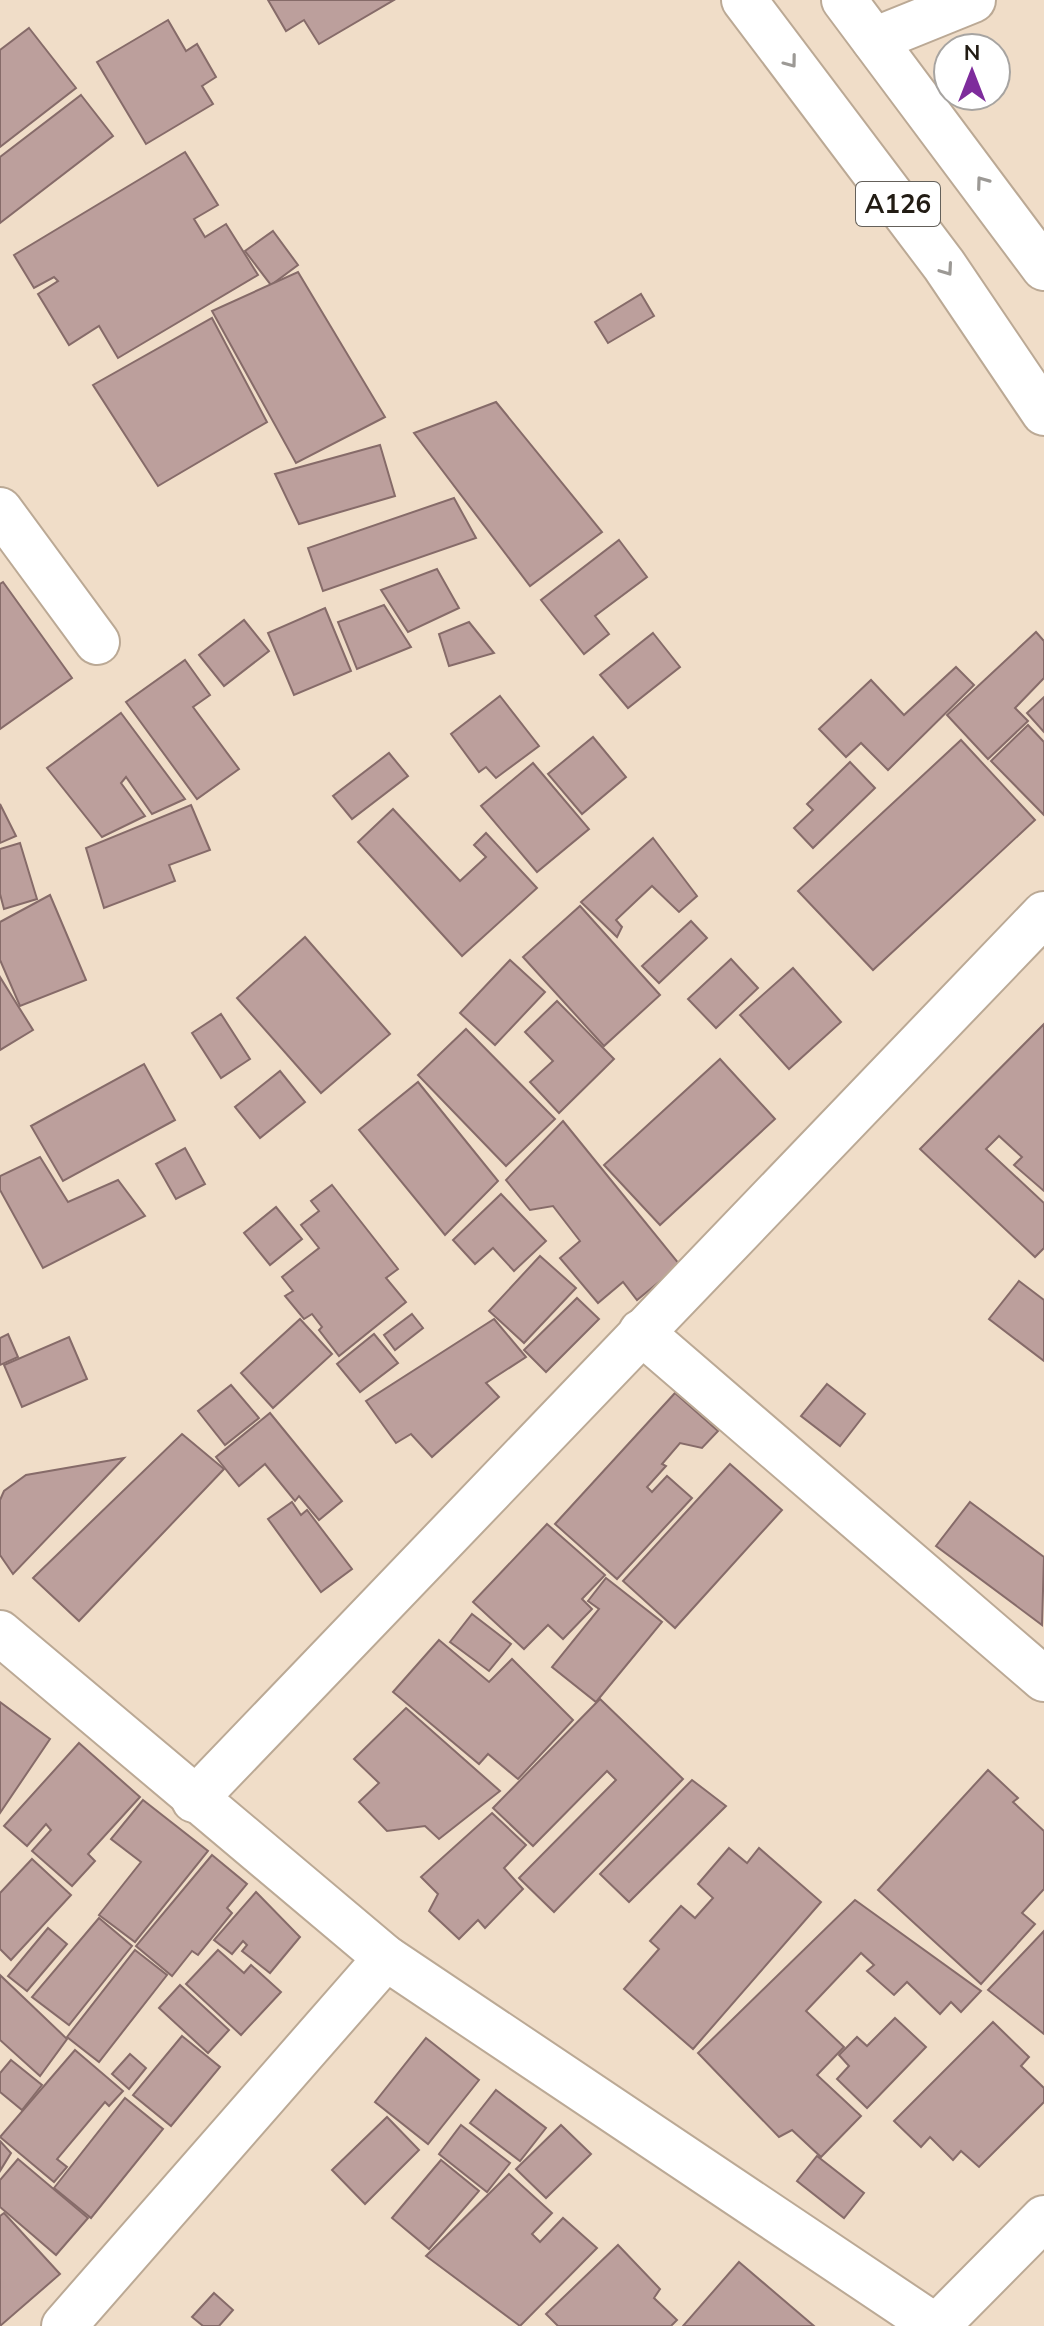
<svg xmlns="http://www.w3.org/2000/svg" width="1044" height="2326" font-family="Mulish,sans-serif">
<rect width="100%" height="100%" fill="#f0ddc8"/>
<!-- building -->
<g fill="#bc9f9c" stroke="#866b69" stroke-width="2">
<polygon points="268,0 394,0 319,44 304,20 286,31"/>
<polygon points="168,20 186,51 197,44 216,77 202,86 213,104 146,144 97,62"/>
<polygon points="29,28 76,88 0,147 0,50"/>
<polygon points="81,95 113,136 0,223 0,157"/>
<polygon points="185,152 218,205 194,219 205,237 226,224 258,275 118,358 99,326 69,345 38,294 58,281 54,277 34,288 14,255"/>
<polygon points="273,231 298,265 271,285 245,251"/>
<polygon points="298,272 385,417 296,463 212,311"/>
<polygon points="641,294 654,316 608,343 595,322"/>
<polygon points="212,318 267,422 158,486 93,385"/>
<polygon points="496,402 602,532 530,586 414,433"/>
<polygon points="380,445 395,496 299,524 275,474"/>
<polygon points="454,498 476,538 323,591 308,548"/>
<polygon points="619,540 647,577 595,616 609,634 584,654 541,600"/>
<polygon points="437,569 459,608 408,632 381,590"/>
<polygon points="3,582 72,678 0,729 0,584"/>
<polygon points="384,605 411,647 357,669 338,622"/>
<polygon points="325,608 351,671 294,695 268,633"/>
<polygon points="244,620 269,651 224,686 199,655"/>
<polygon points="469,622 494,653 449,666 439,634"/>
<polygon points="1036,632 1044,641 1044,678 1015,708 1028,721 988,759 947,715"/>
<polygon points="653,633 680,667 628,708 600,675"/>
<polygon points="185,660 210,695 193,707 239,769 197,799 126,702"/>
<polygon points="956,667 974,685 888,770 861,743 846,757 819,729 871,680 904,715"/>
<polygon points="500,696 539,746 496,778 486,767 479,772 451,734"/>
<polygon points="1044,697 1044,732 1027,713"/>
<polygon points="121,713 185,799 152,814 126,777 121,783 145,816 102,837 47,768"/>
<polygon points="1028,725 1044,742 1044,815 991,761"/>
<polygon points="593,737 626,777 582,814 548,774"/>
<polygon points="961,740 1035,820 873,970 798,891"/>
<polygon points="389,753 408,776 352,819 333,796"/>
<polygon points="850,762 875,788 813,848 794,828 813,810 807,804"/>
<polygon points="533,763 589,829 537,872 481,806"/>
<polygon points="0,804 16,836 0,843"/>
<polygon points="191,805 210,850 169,865 175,881 104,908 86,848"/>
<polygon points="393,809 460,881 486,857 474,845 486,833 537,888 462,956 358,842"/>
<polygon points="653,838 697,896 679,912 652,886 616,920 622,927 617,937 581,902"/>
<polygon points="20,843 37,899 4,909 0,894 0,849"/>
<polygon points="50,895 86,980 20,1006 0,960 0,922"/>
<polygon points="580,906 660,995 604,1046 523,957"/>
<polygon points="691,921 707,938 659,983 642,966"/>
<polygon points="305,937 390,1034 321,1093 237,998"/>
<polygon points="731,959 758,988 716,1028 688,999"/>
<polygon points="510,960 545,992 495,1045 460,1013"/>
<polygon points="793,968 841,1022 789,1069 740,1015"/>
<polygon points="0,977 33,1030 0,1050"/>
<polygon points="557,1001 614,1059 559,1113 530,1082 553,1061 525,1032"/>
<polygon points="221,1014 250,1059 221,1078 192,1033"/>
<polygon points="1044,1024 1044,1191 1014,1165 1022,1157 999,1136 986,1149 1044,1203 1044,1248 1035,1257 920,1149"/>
<polygon points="466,1029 555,1119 506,1166 418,1075"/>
<polygon points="720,1059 775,1119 660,1225 604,1165"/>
<polygon points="144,1064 175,1120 63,1181 31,1126"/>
<polygon points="280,1071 305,1102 260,1138 235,1107"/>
<polygon points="418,1082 498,1181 445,1235 359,1130"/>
<polygon points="563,1121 680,1265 637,1300 623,1282 598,1303 560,1258 580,1241 553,1206 530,1210 506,1180"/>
<polygon points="185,1148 205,1184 176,1199 156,1164"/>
<polygon points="40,1157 68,1202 118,1180 145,1216 43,1268 0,1190 0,1176"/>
<polygon points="332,1185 398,1269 386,1278 406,1302 339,1356 319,1330 322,1327 312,1314 304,1319 285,1296 293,1291 282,1277 319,1248 301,1225 319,1211 311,1201"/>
<polygon points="501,1194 546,1241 514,1271 493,1248 475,1264 453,1240"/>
<polygon points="276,1207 302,1239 270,1265 244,1233"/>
<polygon points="540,1256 576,1288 524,1343 489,1311"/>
<polygon points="1019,1281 1044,1300 1044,1361 989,1319"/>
<polygon points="577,1298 599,1319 546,1372 524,1350"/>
<polygon points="412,1314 423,1328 395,1350 384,1335"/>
<polygon points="300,1319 332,1354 273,1408 241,1373"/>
<polygon points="494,1319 526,1357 486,1383 499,1397 432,1457 411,1434 396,1443 366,1401"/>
<polygon points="8,1334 18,1357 0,1365 0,1338"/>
<polygon points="374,1334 398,1363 360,1392 337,1364"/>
<polygon points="69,1337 87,1379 22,1407 4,1365"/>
<polygon points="827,1384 865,1414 840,1446 801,1416"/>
<polygon points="231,1385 259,1418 225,1445 198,1411"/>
<polygon points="675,1393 718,1431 702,1448 680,1443 662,1464 666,1466 647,1487 652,1492 667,1476 692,1498 617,1579 555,1524"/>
<polygon points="270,1413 342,1501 319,1520 299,1496 295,1501 265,1464 239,1486 216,1457"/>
<polygon points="182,1434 224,1469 79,1621 33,1578"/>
<polygon points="124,1458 13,1574 0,1555 0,1500 4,1491 26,1475"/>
<polygon points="730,1464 782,1510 675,1628 623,1581"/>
<polygon points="292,1502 301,1515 307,1510 352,1569 321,1592 268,1519"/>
<polygon points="970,1502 1044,1557 1042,1625 936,1546"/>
<polygon points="547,1524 605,1575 582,1599 592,1609 563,1639 548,1625 524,1649 473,1602"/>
<polygon points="606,1578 662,1622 596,1702 552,1667 599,1609 588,1601"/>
<polygon points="472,1614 511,1644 489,1671 450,1642"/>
<polygon points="439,1640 489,1682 512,1659 573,1720 518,1779 488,1754 479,1764 393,1692"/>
<polygon points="600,1699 683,1779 554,1912 519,1878 616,1780 607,1771 533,1846 493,1808"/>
<polygon points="0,1702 50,1739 0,1813"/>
<polygon points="406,1708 500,1791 439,1839 425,1826 387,1831 359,1802 379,1783 354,1759"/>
<polygon points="79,1743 140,1797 88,1854 95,1861 72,1886 32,1851 51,1830 46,1824 27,1846 4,1826"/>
<polygon points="988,1770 1018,1798 1013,1802 1044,1831 1044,1889 1022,1913 1035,1924 981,1984 878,1890"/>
<polygon points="692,1780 726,1806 629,1902 600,1874"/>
<polygon points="143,1800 208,1851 135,1942 99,1915 141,1862 111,1839"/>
<polygon points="492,1813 526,1845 504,1868 523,1889 485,1928 478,1920 459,1939 429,1911 438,1894 421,1877"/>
<polygon points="729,1848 747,1863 759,1848 821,1902 693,2049 624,1989 659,1949 650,1941 681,1906 695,1918 713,1898 698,1884"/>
<polygon points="212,1855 247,1884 227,1908 232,1913 198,1955 192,1951 172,1976 136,1946"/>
<polygon points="32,1859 71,1895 11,1960 0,1949 0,1893"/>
<polygon points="256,1892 300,1937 270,1973 242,1951 247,1945 243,1941 232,1954 214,1940"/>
<polygon points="855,1900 981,1991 961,2012 951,2002 940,2014 907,1982 894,1995 867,1971 874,1965 861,1953 806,2011 844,2047 817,2075 861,2116 821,2157 792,2130 779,2137 698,2053"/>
<polygon points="99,1918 132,1946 69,2025 32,1997"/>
<polygon points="48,1928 67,1944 27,1991 8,1976"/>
<polygon points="1044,1931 1044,2034 988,1990"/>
<polygon points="135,1950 167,1975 99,2062 67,2037"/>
<polygon points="218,1950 244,1973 251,1965 281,1992 241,2035 186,1984"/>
<polygon points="0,1975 67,2039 40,2076 0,2040"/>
<polygon points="180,1985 229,2030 208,2053 159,2008"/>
<polygon points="895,2018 926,2047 867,2108 837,2079 849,2066 839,2055 857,2037 867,2046"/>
<polygon points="993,2022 1029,2057 1021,2066 1044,2088 1044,2102 979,2167 961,2151 953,2160 930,2137 921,2147 894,2121"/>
<polygon points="182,2036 220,2067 171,2126 133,2095"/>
<polygon points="426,2038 479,2080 428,2144 375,2102"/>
<polygon points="75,2050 123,2091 109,2106 105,2102 57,2159 67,2167 54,2182 0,2137"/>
<polygon points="130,2054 146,2068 129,2089 112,2074"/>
<polygon points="11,2060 42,2085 22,2110 0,2092 0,2073"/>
<polygon points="496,2090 546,2128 520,2161 470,2123"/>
<polygon points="125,2098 163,2129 91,2218 54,2188"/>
<polygon points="387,2117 419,2150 365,2204 332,2170"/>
<polygon points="461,2125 510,2163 487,2192 439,2154"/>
<polygon points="561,2125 591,2154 546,2198 516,2169"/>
<polygon points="0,2141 11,2153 0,2171"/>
<polygon points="817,2156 864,2193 844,2218 797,2181"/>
<polygon points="18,2159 88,2218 56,2255 0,2207 0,2180"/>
<polygon points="441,2160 479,2191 429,2249 392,2218"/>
<polygon points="509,2174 552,2213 532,2234 540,2242 563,2218 597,2248 520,2326 426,2256"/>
<polygon points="4,2213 60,2274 0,2326 0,2216"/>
<polygon points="618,2245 660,2289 654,2298 677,2320 671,2326 558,2326 546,2314"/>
<polygon points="739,2262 814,2326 683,2326"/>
<polygon points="214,2293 233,2310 219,2326 203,2326 192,2317"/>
</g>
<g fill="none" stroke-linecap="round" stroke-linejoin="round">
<!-- minor casing -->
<g stroke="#bba995" stroke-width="48">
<g id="minor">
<polyline points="874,40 973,0"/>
<polyline points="0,510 97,642"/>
<polyline points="641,1332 1044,1679"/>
<polyline points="0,1633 386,1958 935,2326"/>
<polyline points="194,1800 1044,914"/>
<polyline points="64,2326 386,1958"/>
<polyline points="937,2326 1044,2218"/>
</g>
</g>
<!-- trunk casing -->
<g stroke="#bba995" stroke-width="48">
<g id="trunk">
<polyline points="744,0 944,265 1044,413"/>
<polyline points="844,0 1044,268"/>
</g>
</g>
<!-- minor -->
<use href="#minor" stroke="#fff" stroke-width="44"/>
<!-- trunk -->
<use href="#trunk" stroke="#fff" stroke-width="44"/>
</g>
<!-- one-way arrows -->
<defs><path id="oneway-chevron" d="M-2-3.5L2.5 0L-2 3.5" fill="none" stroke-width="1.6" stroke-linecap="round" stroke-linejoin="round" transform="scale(2)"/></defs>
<g stroke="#9c9995">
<use href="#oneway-chevron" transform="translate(791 62) rotate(53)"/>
<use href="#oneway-chevron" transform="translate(982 182) rotate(-126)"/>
<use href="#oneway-chevron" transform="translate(947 270) rotate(55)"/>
</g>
<g text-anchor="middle" stroke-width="6" stroke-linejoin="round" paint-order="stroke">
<!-- shield labels -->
<rect fill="#fff" stroke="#64605a" stroke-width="2" x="856" y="182" width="84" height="44" rx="6"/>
<g font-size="26" font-weight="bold" fill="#221c14">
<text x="898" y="213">A126</text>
</g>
</g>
<!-- north arrow -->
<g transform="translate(972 72)"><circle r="38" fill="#ffffff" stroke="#a7a4a1" stroke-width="2"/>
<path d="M0-6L14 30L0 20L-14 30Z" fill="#7e2c9c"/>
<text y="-12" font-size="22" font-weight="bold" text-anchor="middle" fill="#221c14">N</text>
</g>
</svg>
